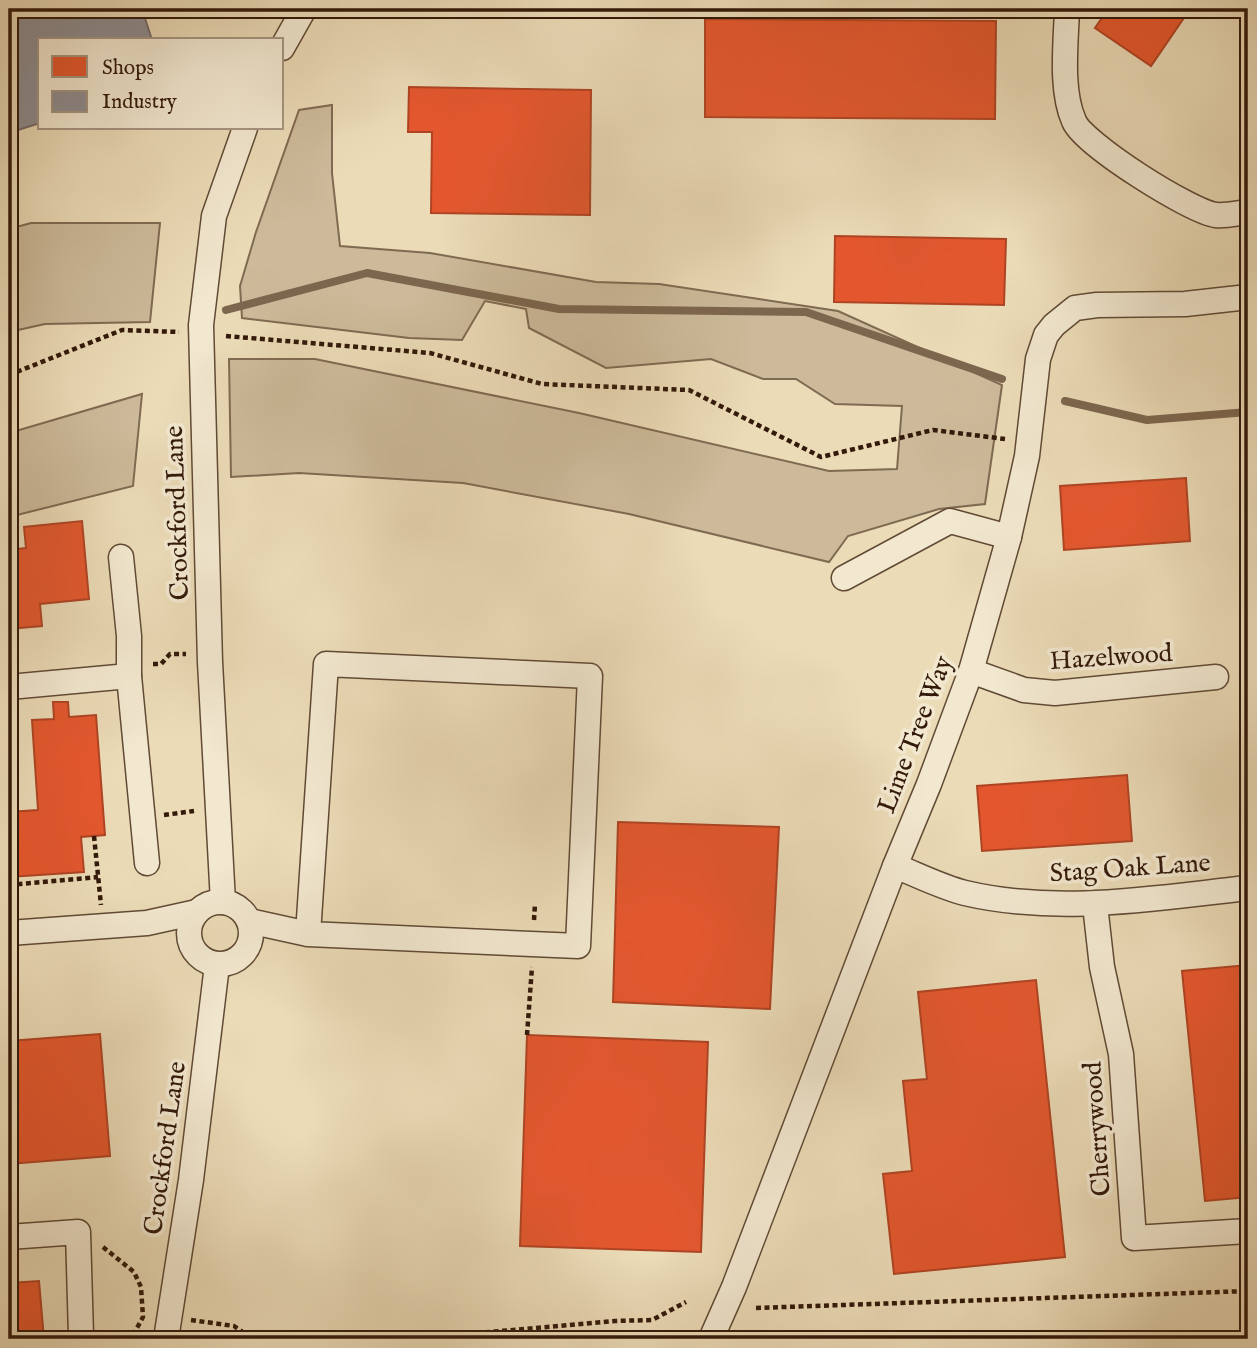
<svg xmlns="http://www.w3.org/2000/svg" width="1257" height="1348" font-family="'IM FELL English',serif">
<rect width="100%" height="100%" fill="#ebdbb7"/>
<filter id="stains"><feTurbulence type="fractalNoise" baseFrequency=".00286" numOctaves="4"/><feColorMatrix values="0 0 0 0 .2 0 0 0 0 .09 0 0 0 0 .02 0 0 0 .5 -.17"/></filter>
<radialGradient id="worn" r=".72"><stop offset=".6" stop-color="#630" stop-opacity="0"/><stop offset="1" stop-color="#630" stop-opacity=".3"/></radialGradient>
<!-- green -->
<g fill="#ccba9a" stroke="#806a52" stroke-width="2">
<polygon points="332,105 332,173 340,246 430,253 596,282 659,284 838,311 1002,385 985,504 939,509 848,536 829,562 629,514 463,483 299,473 231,477 229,359 315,359 579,413 829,471 897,469 902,406 835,404 796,379 763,379 711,359 606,368 529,328 526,309 485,301 462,340 409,338 242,318 240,286 256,232 299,110"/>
<polygon points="31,223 160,223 150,322 45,324 9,332 9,229"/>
<polygon points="142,394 133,486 9,517 9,433"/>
</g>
<!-- shops -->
<g fill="#e4572e" stroke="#af4423" stroke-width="2">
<polygon points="1108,9 1190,9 1151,66 1095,28"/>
<polygon points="705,19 996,21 995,119 705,117"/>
<polygon points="409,87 591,90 590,215 431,213 432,132 408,132"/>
<polygon points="835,236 1006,239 1004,305 834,302"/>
<polygon points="1186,478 1190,541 1064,550 1060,486"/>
<polygon points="82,521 89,599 40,604 42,626 9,629 9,550 26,548 24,527"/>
<polygon points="1242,567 1248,567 1248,659"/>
<polygon points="53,702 68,702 69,717 96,715 105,835 81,837 84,872 9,877 9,812 38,810 32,720 54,719"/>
<polygon points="1127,775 1132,841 982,851 977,786"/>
<polygon points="618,822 779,827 770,1009 613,1002"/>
<polygon points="1248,965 1248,1197 1205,1201 1182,971"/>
<polygon points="1036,980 1065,1257 894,1274 883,1174 912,1171 903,1081 927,1079 918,992"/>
<polygon points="100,1034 110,1156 9,1164 9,1041"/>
<polygon points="527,1035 708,1042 701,1252 520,1246"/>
<polygon points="39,1281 44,1339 9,1339 9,1283"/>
</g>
<!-- industry -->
<polygon fill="#8d8d92" stroke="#726a69" stroke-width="2" points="9,9 142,9 152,40 40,40 40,123 9,133"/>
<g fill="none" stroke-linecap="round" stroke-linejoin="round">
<!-- stream -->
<g stroke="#7c664e" stroke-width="8">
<polyline points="226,310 367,273 559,309 806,312 1002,379"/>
<polyline points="1065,401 1147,420 1248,412"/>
</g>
<!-- minor casing -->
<g stroke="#614a35" stroke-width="27">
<g id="minor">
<path d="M1067 9C1066 42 1060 90 1074 121 1083 144 1191 212 1216 215 1226 216 1238 213 1248 212"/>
<polyline points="282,48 304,9"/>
<polyline points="844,578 950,521 1009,537"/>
<polyline points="971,671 1024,690 1055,693 1216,677"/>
<polyline points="129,676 147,863"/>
<polyline points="9,687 129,676 129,636 121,557"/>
<path d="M895 866C918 875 941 887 965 893 1059 915 1154 898 1248 888"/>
<polyline points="223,902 210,662 201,325 214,216 245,128"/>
<circle cx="220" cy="933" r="31"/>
<polyline points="1095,905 1102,967 1121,1054 1134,1238 1248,1231"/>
<polyline points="249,921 308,934 578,946 590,676 326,664 308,934"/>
<polyline points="9,933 147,923 197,912"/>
<polyline points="9,1237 78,1232 81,1336"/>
<polyline points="166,1339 191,1180 217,965"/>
<polyline points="711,1339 734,1287 895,866 929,784 971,671 1009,537 1027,456 1038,359 1046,335 1054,325 1075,308 1097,305 1185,304 1248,297"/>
</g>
</g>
<!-- path -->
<g stroke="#33190a" stroke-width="4.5" stroke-dasharray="5 3.5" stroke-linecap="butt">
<polyline points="226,336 430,353 542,384 689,390 821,457 933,430 1005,439"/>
<polyline points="9,375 122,330 179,332"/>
<polyline points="153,664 161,664 170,654 186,654"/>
<polyline points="164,815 194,811"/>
<polyline points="94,836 101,905"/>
<polyline points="9,885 98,877"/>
<polyline points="534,920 535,904"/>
<polyline points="527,1035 532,967"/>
<polyline points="103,1247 134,1272 141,1287 143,1317 131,1339"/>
<polyline points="756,1308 1248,1291"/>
<polyline points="191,1320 234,1326 253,1339"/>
<polyline points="409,1339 615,1321 652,1320 686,1302"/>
</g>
<!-- minor -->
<use href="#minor" stroke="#f2e8d0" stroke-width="24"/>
</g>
<g text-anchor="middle" stroke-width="7" stroke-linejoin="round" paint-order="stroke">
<!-- street labels -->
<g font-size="26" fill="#33190a" stroke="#f2e8d0">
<text transform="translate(176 513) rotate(-92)" y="9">Crockford Lane</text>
<text transform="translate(1111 656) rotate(-4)" y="9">Hazelwood</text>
<text transform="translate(914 734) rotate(-69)" y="9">Lime Tree Way</text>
<text transform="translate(1130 867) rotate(-4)" y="9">Stag Oak Lane</text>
<text transform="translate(1096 1129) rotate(-94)" y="9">Cherrywood</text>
<text transform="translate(164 1148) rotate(-82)" y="9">Crockford Lane</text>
</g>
</g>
<!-- margin -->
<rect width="1257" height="1348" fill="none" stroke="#ebdbb7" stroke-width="35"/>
<rect x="10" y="10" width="1236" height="1327" fill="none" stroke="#33190a" stroke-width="3.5"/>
<rect x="18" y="18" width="1222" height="1313" fill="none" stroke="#33190a" stroke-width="2"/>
<!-- legend -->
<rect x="38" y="38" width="245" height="91" fill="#f2e8d0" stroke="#a69581" stroke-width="2"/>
<rect x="52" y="56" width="35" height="21" fill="#e4572e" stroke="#a69581" stroke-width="2"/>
<text x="102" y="74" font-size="21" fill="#33190a">Shops</text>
<rect x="52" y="91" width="35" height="21" fill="#8d8d92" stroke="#a69581" stroke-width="2"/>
<text x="102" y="108" font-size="21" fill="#33190a">Industry</text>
<rect width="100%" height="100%" filter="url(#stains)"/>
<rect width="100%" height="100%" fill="url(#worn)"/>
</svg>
